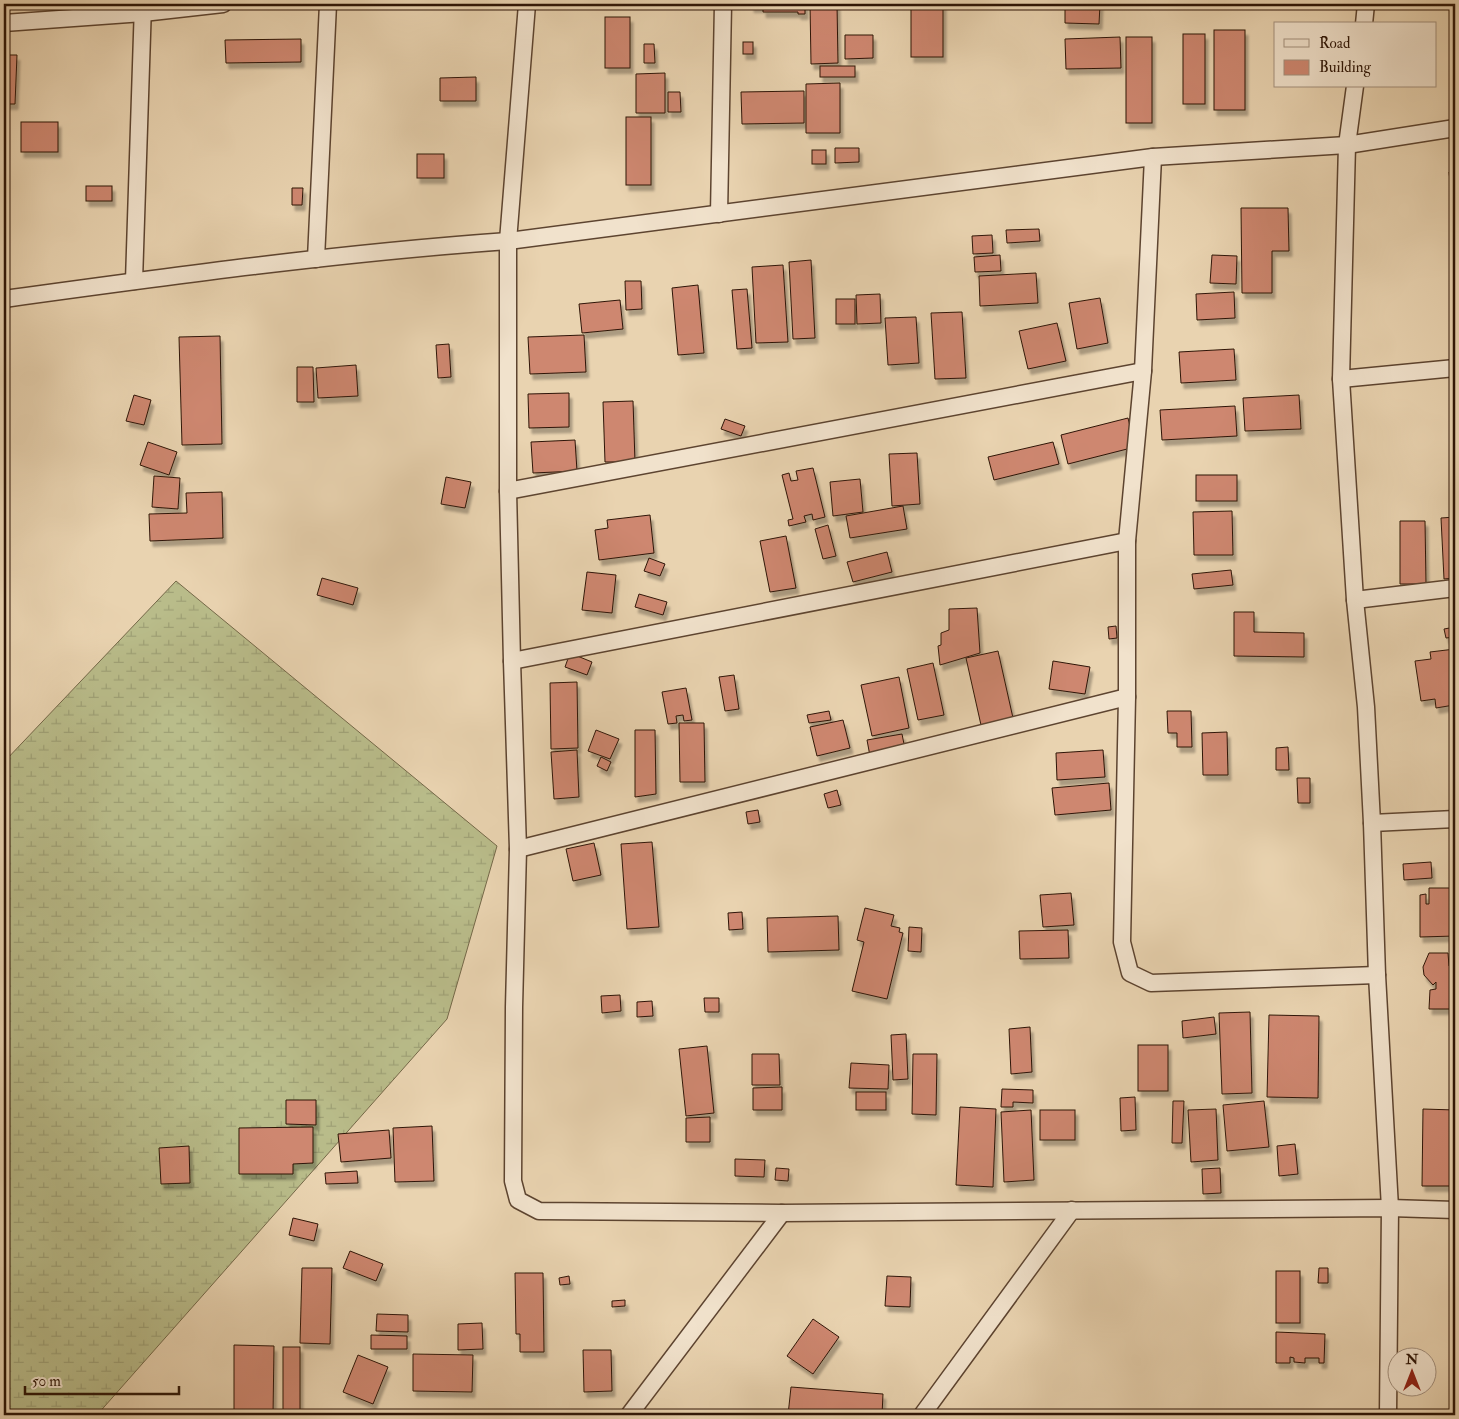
<svg xmlns="http://www.w3.org/2000/svg" width="1459" height="1419" font-family="'IM FELL Double Pica',serif">
<defs>
<pattern id="wetland-marsh" width="20" height="14" patternUnits="userSpaceOnUse" patternTransform="scale(1.25)"><rect width="20" height="14" fill="#b9bc8a"/><path d="M1 5h8M5 5V1M11 12h8M15 12V8" fill="none" stroke="#9fa176"/></pattern>
<filter id="shadow"><feDropShadow dx="3" dy="5.5" stdDeviation="1" flood-color="#0004"/></filter>
</defs>
<rect width="100%" height="100%" fill="#e9d3b0"/>
<filter id="stains"><feTurbulence type="fractalNoise" baseFrequency=".004" numOctaves="4"/><feColorMatrix values="0 0 0 0 .2 0 0 0 0 .09 0 0 0 0 .02 0 0 0 .5 -.17"/></filter>
<radialGradient id="worn" r=".72"><stop offset=".6" stop-color="#630" stop-opacity="0"/><stop offset="1" stop-color="#630" stop-opacity=".3"/></radialGradient>
<!-- wetland -->
<polygon fill="url(#wetland-marsh)" stroke="#746848" points="176,581 497,846 447,1019 97,1415 4,1415 4,762"/>
<!-- building -->
<g fill="#ce8770" stroke="#2e1506" filter="url(#shadow)">
<polygon points="751,4 805,4 805,14 798,14 798,12 763,12 763,7 751,7"/>
<polygon points="810,4 837,4 838,63 811,64"/>
<rect x="911" y="4" width="32" height="53"/>
<polygon points="1065,4 1100,4 1099,24 1065,23"/>
<rect x="605" y="17" width="25" height="51"/>
<rect x="1214" y="30" width="31" height="80"/>
<rect x="1183" y="34" width="22" height="70"/>
<polygon points="845,35 873,35 873,58 845,59"/>
<polygon points="1120,37 1121,68 1066,69 1065,39"/>
<rect x="1126" y="37" width="26" height="86"/>
<polygon points="301,39 301,62 226,63 225,40"/>
<rect x="743" y="42" width="10" height="12"/>
<polygon points="644,44 654,44 655,63 644,63"/>
<polygon points="4,55 17,55 15,104 4,104"/>
<rect x="820" y="66" width="35" height="11"/>
<polygon points="665,73 665,113 636,113 636,74"/>
<polygon points="476,77 476,101 440,101 440,78"/>
<polygon points="840,83 840,133 806,133 806,84"/>
<polygon points="804,91 804,123 742,124 741,92"/>
<polygon points="668,92 680,92 681,112 668,112"/>
<rect x="626" y="117" width="25" height="68"/>
<rect x="21" y="122" width="37" height="30"/>
<polygon points="835,148 859,148 859,162 835,163"/>
<rect x="812" y="150" width="14" height="14"/>
<rect x="417" y="154" width="27" height="24"/>
<polygon points="1449,172 1455,172 1455,191 1451,191"/>
<rect x="86" y="186" width="26" height="15"/>
<polygon points="292,188 303,188 302,205 292,205"/>
<polygon points="1241,208 1288,208 1289,251 1272,251 1272,293 1242,293"/>
<polygon points="1039,229 1040,241 1007,243 1006,230"/>
<polygon points="992,235 993,253 973,254 972,236"/>
<polygon points="1000,255 1001,271 975,272 974,257"/>
<polygon points="1212,255 1237,256 1236,284 1210,283"/>
<polygon points="811,260 815,338 793,339 789,262"/>
<polygon points="783,265 788,342 756,343 752,267"/>
<polygon points="1036,273 1038,303 980,306 979,276"/>
<polygon points="625,281 641,281 642,309 626,310"/>
<polygon points="698,285 704,353 678,355 672,288"/>
<polygon points="747,289 752,348 737,349 732,290"/>
<polygon points="1234,292 1235,318 1197,320 1196,294"/>
<polygon points="880,294 881,323 857,324 856,295"/>
<polygon points="1100,298 1108,343 1077,349 1069,303"/>
<rect x="836" y="299" width="19" height="25"/>
<polygon points="620,300 623,329 582,333 579,304"/>
<polygon points="962,312 966,378 935,379 931,313"/>
<polygon points="916,317 919,363 888,365 885,318"/>
<polygon points="1057,323 1066,361 1028,369 1019,331"/>
<polygon points="584,335 586,372 530,374 528,337"/>
<polygon points="220,336 222,444 182,445 179,337"/>
<polygon points="449,344 451,377 438,378 436,345"/>
<polygon points="1234,349 1236,380 1181,383 1179,352"/>
<polygon points="356,365 358,396 318,398 316,368"/>
<polygon points="297,367 313,367 314,402 297,402"/>
<polygon points="569,393 569,427 529,428 528,394"/>
<polygon points="134,395 151,400 144,425 126,421"/>
<polygon points="1299,395 1301,429 1245,431 1243,398"/>
<polygon points="633,401 635,462 605,462 603,402"/>
<polygon points="1235,406 1237,436 1162,440 1160,410"/>
<polygon points="1128,418 1135,447 1068,464 1061,435"/>
<polygon points="725,419 745,426 741,436 721,429"/>
<polygon points="575,440 577,471 533,473 531,442"/>
<polygon points="148,442 177,452 169,475 140,465"/>
<polygon points="1053,442 1059,464 994,480 988,457"/>
<polygon points="917,453 920,504 892,506 889,454"/>
<polygon points="813,468 825,517 813,520 812,514 804,516 806,522 789,526 788,520 793,519 782,475 789,473 791,481 798,480 796,471"/>
<rect x="1196" y="475" width="41" height="26"/>
<polygon points="154,476 180,478 178,509 152,507"/>
<polygon points="446,477 471,482 465,508 441,504"/>
<polygon points="860,479 863,512 833,516 830,482"/>
<polygon points="222,492 223,538 150,541 149,514 187,513 186,493"/>
<polygon points="903,506 907,529 850,538 846,516"/>
<polygon points="1232,511 1233,555 1194,555 1193,512"/>
<polygon points="650,515 654,553 599,560 595,530 608,528 607,520"/>
<polygon points="1455,517 1455,578 1444,579 1441,518"/>
<polygon points="1400,521 1425,521 1426,584 1400,584"/>
<polygon points="828,525 836,556 823,559 815,529"/>
<polygon points="786,536 796,588 770,592 760,541"/>
<polygon points="887,552 892,572 853,582 847,562"/>
<polygon points="649,558 665,564 660,576 644,571"/>
<polygon points="1231,570 1233,585 1194,589 1192,574"/>
<polygon points="587,572 616,575 612,613 582,610"/>
<polygon points="322,578 358,588 353,605 317,595"/>
<polygon points="639,594 667,602 663,615 635,607"/>
<polygon points="977,608 980,653 940,665 938,646 941,645 941,633 949,630 949,609"/>
<polygon points="1234,612 1254,612 1254,632 1304,633 1304,657 1234,656"/>
<polygon points="1116,626 1117,638 1109,639 1108,627"/>
<polygon points="1455,627 1455,637 1446,638 1444,629"/>
<polygon points="1455,649 1454,705 1436,708 1435,699 1421,701 1415,661 1431,659 1430,652"/>
<polygon points="998,651 1013,718 981,725 966,658"/>
<polygon points="570,653 592,662 587,675 565,667"/>
<polygon points="1053,661 1090,667 1085,694 1049,689"/>
<polygon points="933,663 944,715 918,720 907,669"/>
<polygon points="734,675 739,709 725,711 719,677"/>
<polygon points="899,677 909,728 872,736 861,685"/>
<polygon points="577,682 578,748 551,749 550,683"/>
<polygon points="686,688 692,720 684,721 683,715 676,716 677,723 668,724 662,692"/>
<polygon points="829,711 831,720 809,723 807,715"/>
<polygon points="1167,711 1191,711 1192,747 1177,747 1177,733 1168,733"/>
<polygon points="843,720 850,748 817,756 810,727"/>
<polygon points="679,723 704,723 705,782 680,782"/>
<polygon points="596,730 619,739 610,759 588,751"/>
<polygon points="635,730 655,730 656,794 635,797"/>
<polygon points="1227,732 1228,775 1203,775 1202,733"/>
<polygon points="902,734 905,749 870,756 867,740"/>
<polygon points="1288,747 1289,770 1276,770 1276,748"/>
<polygon points="577,750 579,797 554,799 551,752"/>
<polygon points="1103,750 1105,777 1057,780 1056,753"/>
<polygon points="601,757 611,762 607,771 597,766"/>
<polygon points="1297,778 1310,778 1310,803 1298,803"/>
<polygon points="1109,783 1111,810 1055,815 1052,788"/>
<polygon points="837,790 841,805 828,808 824,794"/>
<polygon points="758,810 760,822 748,824 746,812"/>
<polygon points="652,842 659,927 627,929 621,844"/>
<polygon points="594,843 601,875 573,881 566,849"/>
<polygon points="1431,862 1432,878 1404,880 1403,864"/>
<polygon points="1429,888 1455,888 1455,936 1420,937 1420,895 1426,894 1426,904 1429,904"/>
<polygon points="1071,893 1074,925 1043,927 1040,895"/>
<polygon points="865,908 894,915 891,926 900,928 899,932 903,933 887,999 852,991 864,942 857,940"/>
<polygon points="742,912 743,929 729,930 728,913"/>
<polygon points="838,916 839,950 768,952 767,918"/>
<polygon points="909,927 922,928 921,952 908,951"/>
<polygon points="1068,930 1069,958 1020,959 1019,931"/>
<polygon points="1429,953 1448,953 1449,966 1451,966 1451,953 1455,953 1455,1009 1429,1009 1430,990 1436,989 1436,982 1433,985 1424,975 1423,967"/>
<polygon points="620,995 621,1011 602,1013 601,996"/>
<polygon points="704,998 719,998 719,1012 705,1012"/>
<polygon points="652,1001 653,1016 637,1017 637,1002"/>
<polygon points="1250,1012 1252,1093 1222,1094 1219,1013"/>
<polygon points="1269,1015 1319,1016 1318,1098 1267,1097"/>
<polygon points="1214,1017 1216,1034 1183,1038 1182,1021"/>
<polygon points="1030,1027 1032,1072 1011,1074 1009,1029"/>
<polygon points="906,1034 908,1079 893,1080 891,1035"/>
<rect x="1138" y="1045" width="30" height="46"/>
<polygon points="707,1046 714,1113 686,1116 679,1049"/>
<polygon points="752,1054 779,1054 780,1085 752,1085"/>
<polygon points="913,1054 937,1054 936,1115 912,1114"/>
<polygon points="851,1063 889,1065 888,1089 849,1088"/>
<polygon points="782,1087 782,1110 753,1110 753,1088"/>
<polygon points="1002,1089 1033,1090 1033,1103 1013,1102 1013,1107 1001,1107"/>
<rect x="856" y="1092" width="30" height="18"/>
<polygon points="1135,1097 1136,1130 1121,1131 1120,1098"/>
<polygon points="286,1100 316,1100 316,1125 286,1124"/>
<polygon points="1173,1101 1184,1101 1182,1143 1172,1143"/>
<polygon points="1264,1101 1269,1147 1227,1151 1223,1105"/>
<polygon points="960,1107 996,1109 993,1187 956,1185"/>
<polygon points="1216,1109 1218,1160 1191,1162 1188,1110"/>
<polygon points="1423,1109 1455,1110 1455,1186 1422,1186"/>
<polygon points="1031,1110 1034,1180 1004,1182 1001,1112"/>
<rect x="1040" y="1110" width="35" height="30"/>
<polygon points="710,1117 710,1142 686,1142 686,1118"/>
<polygon points="432,1126 434,1181 395,1182 393,1128"/>
<polygon points="313,1127 313,1163 293,1164 293,1174 239,1174 239,1128"/>
<polygon points="389,1130 391,1158 341,1162 338,1134"/>
<polygon points="1295,1144 1298,1174 1279,1176 1277,1146"/>
<polygon points="189,1146 190,1183 161,1184 159,1148"/>
<polygon points="735,1159 765,1160 764,1177 735,1176"/>
<polygon points="776,1168 789,1169 788,1181 775,1180"/>
<polygon points="1220,1168 1221,1193 1203,1194 1202,1169"/>
<polygon points="357,1171 358,1183 326,1184 325,1173"/>
<polygon points="293,1218 318,1224 314,1241 289,1235"/>
<polygon points="350,1251 383,1264 376,1281 343,1268"/>
<polygon points="302,1268 332,1268 330,1344 300,1343"/>
<polygon points="1319,1268 1328,1268 1328,1283 1318,1283"/>
<rect x="1276" y="1271" width="24" height="52"/>
<polygon points="515,1273 543,1273 544,1352 520,1352 520,1334 516,1334"/>
<polygon points="569,1276 570,1284 560,1285 559,1278"/>
<polygon points="887,1276 911,1277 910,1307 885,1306"/>
<polygon points="625,1300 625,1306 612,1307 612,1301"/>
<polygon points="377,1314 408,1315 408,1332 376,1331"/>
<polygon points="813,1319 839,1337 813,1374 787,1356"/>
<polygon points="482,1323 483,1349 458,1350 458,1324"/>
<polygon points="1276,1332 1325,1334 1324,1363 1319,1363 1319,1358 1305,1358 1305,1363 1294,1362 1294,1358 1290,1357 1290,1363 1276,1363"/>
<polygon points="371,1335 407,1336 407,1349 371,1349"/>
<polygon points="234,1345 274,1346 273,1415 234,1415"/>
<rect x="283" y="1347" width="17" height="68"/>
<polygon points="583,1350 611,1350 612,1391 584,1392"/>
<polygon points="413,1354 473,1355 472,1392 413,1391"/>
<polygon points="358,1355 388,1367 373,1404 343,1392"/>
<polygon points="791,1387 883,1394 882,1415 788,1415"/>
</g>
<g fill="none" stroke-linecap="round" stroke-linejoin="round">
<!-- minor casing -->
<g stroke="#5d4430" stroke-width="19">
<g id="minor">
<polyline points="527,4 508,241 508,491 512,661 518,849 514,1007 513,1181 518,1200 539,1211 782,1213 1390,1208 1455,1210"/>
<polyline points="4,23 143,13 223,4"/>
<polyline points="1364,24 1366,4"/>
<polyline points="1355,86 1347,145 1341,379 1355,600 1366,707 1372,823 1377,975 1390,1208 1388,1415"/>
<polyline points="1153,157 1143,371 1127,541 1127,697 1122,942 1130,973 1151,983 1377,975"/>
<polyline points="719,214 723,4"/>
<polyline points="316,259 328,4"/>
<polyline points="134,281 143,4"/>
<path d="M4 299C171 276 339 253 508 241L1153 157 1347 145 1455 128"/>
<polyline points="1341,379 1455,368"/>
<polyline points="508,491 1143,371"/>
<polyline points="1355,600 1455,588"/>
<polyline points="512,661 1127,541"/>
<polyline points="1372,823 1455,819"/>
<polyline points="518,849 1127,697"/>
<polyline points="629,1415 782,1213"/>
<polyline points="922,1415 1072,1210"/>
</g>
</g>
<!-- minor -->
<use href="#minor" stroke="#f1e2cc" stroke-width="16"/>
</g>
<!-- margin -->
<rect width="1459" height="1419" fill="none" stroke="#e9d3b0" stroke-width="20"/>
<rect x="5" y="5" width="1449" height="1409" fill="none" stroke="#2e1506" stroke-width="2.5"/>
<rect x="10" y="10" width="1439" height="1399" fill="none" stroke="#2e1506"/>
<!-- legend -->
<rect x="1274" y="22" width="162" height="65" fill="#f1e2cc" stroke="#a3907d"/>
<rect x="1284" y="39" width="25" height="8" fill="#f1e2cc" stroke="#a3907d"/>
<text x="1319" y="48" font-size="15" fill="#2e1506">Road</text>
<rect x="1284" y="60" width="25" height="15" fill="#ce8770" stroke="#a3907d"/>
<text x="1319" y="72" font-size="15" fill="#2e1506">Building</text>
<!-- north arrow -->
<g transform="translate(1412 1372)"><circle r="24" fill="#f1e2cc" stroke="#a3907d"/>
<path d="M0-4L9 19L0 12L-9 19Z" fill="#8f2418"/>
<text y="-8" font-size="14" font-weight="bold" text-anchor="middle" fill="#2e1506">N</text>
</g>
<!-- scale -->
<path d="M25 1386v8h154v-8" fill="none" stroke="#2e1506" stroke-width="2.5"/>
<text x="32" y="1386" font-size="15" fill="#2e1506" stroke="#f1e2cc" stroke-width="4" paint-order="stroke">50 m</text>
<rect width="100%" height="100%" filter="url(#stains)"/>
<rect width="100%" height="100%" fill="url(#worn)"/>
</svg>
